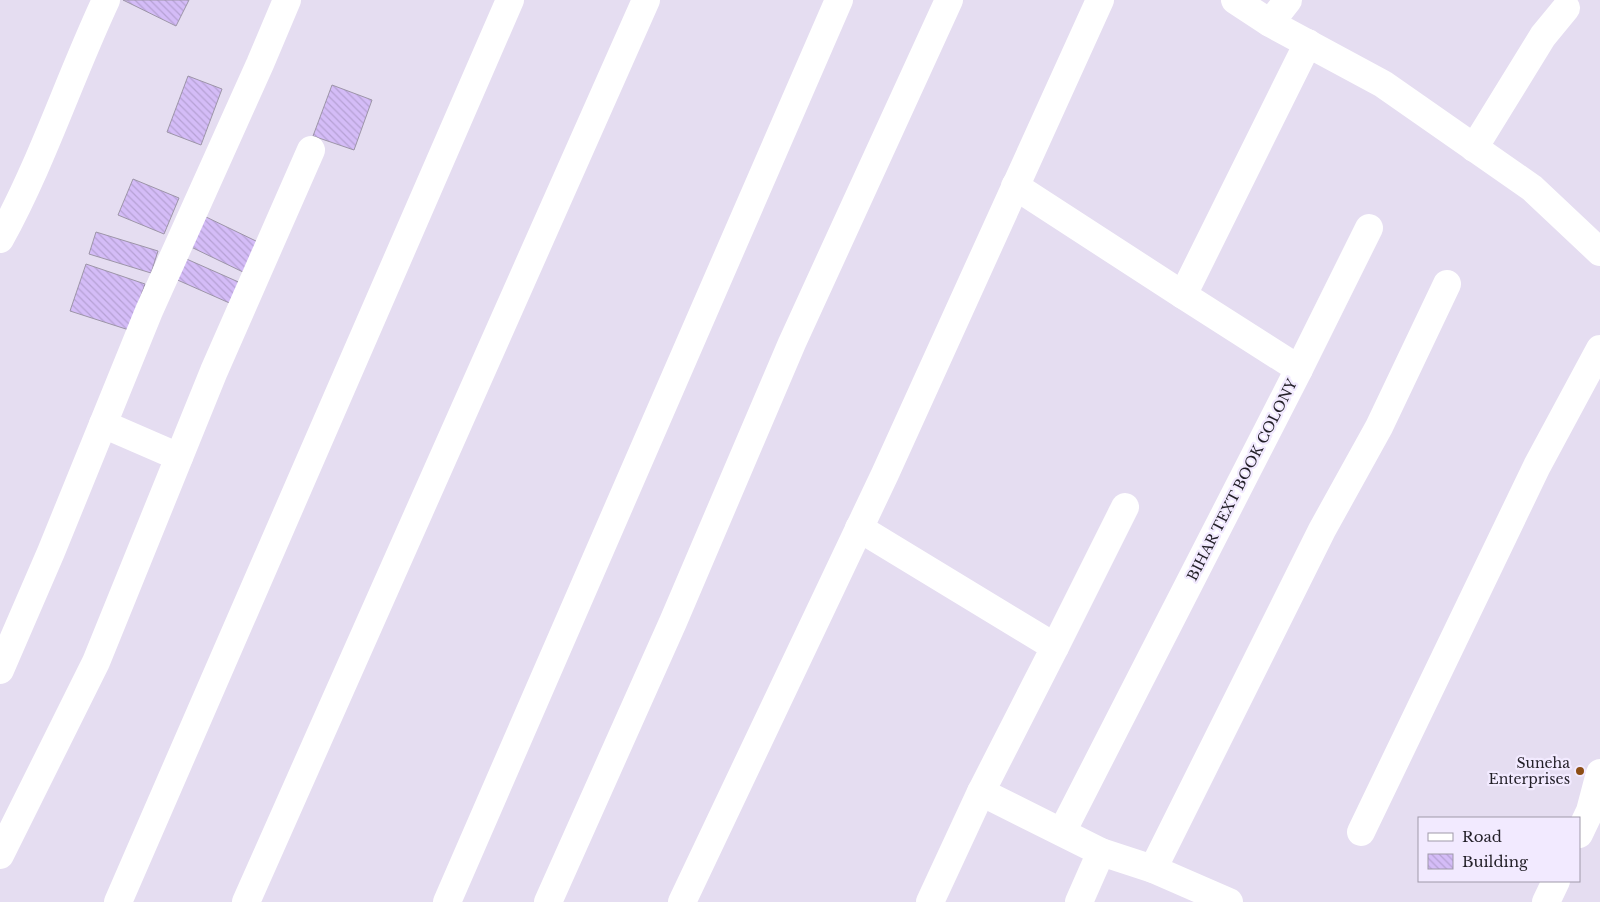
<svg xmlns="http://www.w3.org/2000/svg" width="1600" height="902" font-family="'Libre Baskerville',serif">
<defs>
<pattern id="building-back-hatch" width="6" height="6" patternUnits="userSpaceOnUse" patternTransform="scale(1.25)"><rect width="6" height="6" fill="#d4bcf7"/><path d="M-1 5l2 2M0 0l6 6M5-1l2 2" fill="none" stroke="#b6a1d4"/></pattern>
</defs>
<rect width="100%" height="100%" fill="#e5ddf1"/>
<!-- building -->
<g fill="url(#building-back-hatch)" stroke="#9d95a8">
<polygon points="123,0 189,0 176,26"/>
<polygon points="188,76 222,89 201,145 167,132"/>
<polygon points="332,85 372,100 354,150 313,136"/>
<polygon points="133,179 179,198 164,234 118,215"/>
<polygon points="204,216 258,242 243,272 189,246"/>
<polygon points="96,232 158,251 151,273 89,254"/>
<polygon points="182,257 243,284 234,305 173,278"/>
<polygon points="86,264 145,284 129,330 70,311"/>
</g>
<g fill="none" stroke-linecap="round" stroke-linejoin="round">
<!-- minor -->
<g stroke="#fff" stroke-width="28">
<polyline points="1235,0 1270,23 1383,84 1532,188 1600,252"/>
<polyline points="1270,23 1288,0"/>
<polyline points="1474,148 1543,36 1566,8"/>
<polyline points="1015,186 1183,295"/>
<path d="M0 239C42 163 69 79 106 0"/>
<polyline points="1299,369 1369,228"/>
<polyline points="103,424 179,457"/>
<polyline points="859,528 1055,647 981,792 1101,852 1153,869 1322,530 1379,427 1447,284"/>
<polyline points="1055,647 1125,507"/>
<polyline points="0,670 51,552 149,311 260,64 287,0"/>
<polyline points="1062,832 1299,369 1183,295 1308,43"/>
<polyline points="1361,832 1537,466 1600,349"/>
<polyline points="1579,834 1590,811 1600,773"/>
<polyline points="0,855 96,662 214,371 311,150"/>
<polyline points="1153,869 1229,902"/>
<polyline points="118,902 510,0"/>
<polyline points="246,902 646,0"/>
<polyline points="447,902 839,0"/>
<polyline points="548,902 673,622 792,343 949,0"/>
<polyline points="682,902 885,474 1100,0"/>
<polyline points="930,902 981,792"/>
<polyline points="1079,902 1101,852"/>
<polyline points="1546,902 1556,881"/>
</g>
</g>
<!-- markers -->
<circle fill="#8d4e14" stroke="#f2eaff" stroke-width="2" cx="1580" cy="771" r="5"/>
<g text-anchor="middle" stroke-width="4.5" stroke-linejoin="round" paint-order="stroke">
<!-- street labels -->
<g font-size="14" fill="#221f27" stroke="#f2eaff">
<text transform="translate(1242 480) rotate(-63)" y="5">BIHAR TEXT BOOK COLONY</text>
</g>
<!-- poi labels -->
<g font-size="14" fill="#221f27" stroke="#f2eaff" text-anchor="end">
<text x="1570" y="768">Suneha<tspan x="1570" dy="16">Enterprises</tspan></text>
</g>
</g>
<!-- legend -->
<rect x="1418" y="817" width="162" height="65" fill="#f2eaff" stroke="#9f99a9"/>
<rect x="1428" y="833" width="25" height="8" fill="#ffffff" stroke="#9f99a9"/>
<text x="1462" y="842" font-size="15" fill="#221f27">Road</text>
<rect x="1428" y="854" width="25" height="15" fill="url(#building-back-hatch)" stroke="#9f99a9"/>
<text x="1462" y="867" font-size="15" fill="#221f27">Building</text>
</svg>
